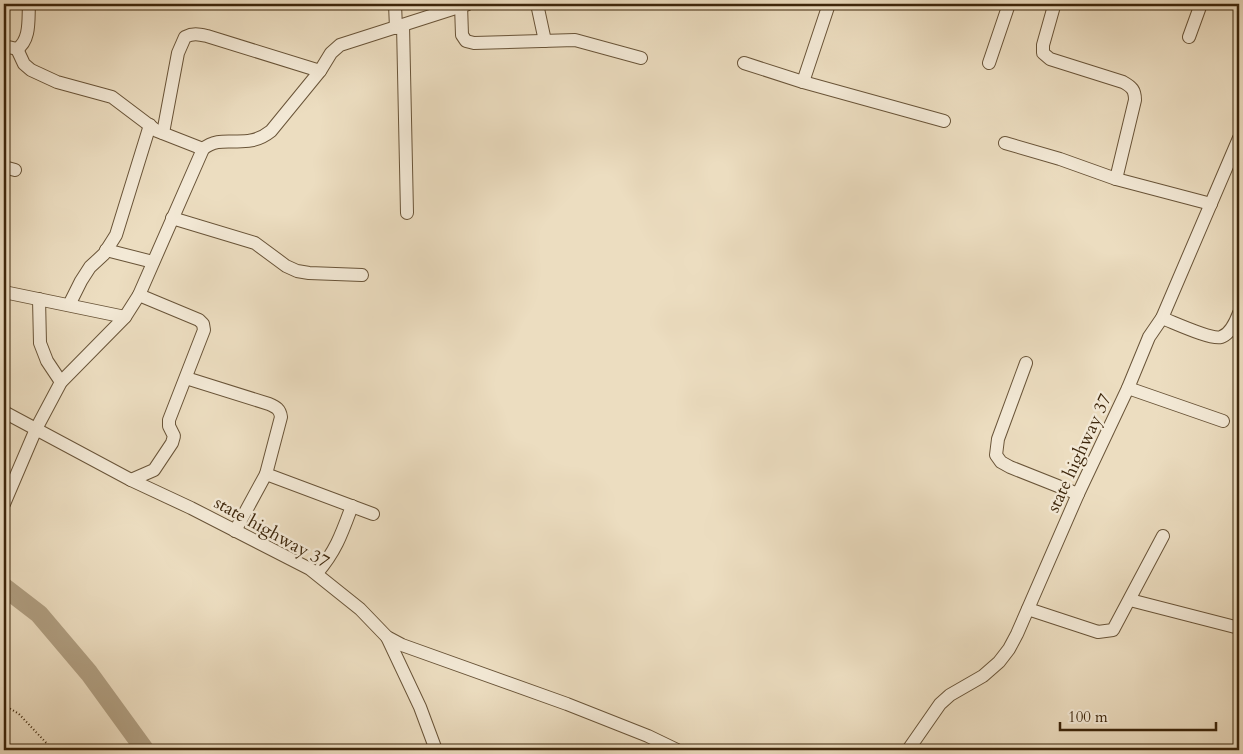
<svg xmlns="http://www.w3.org/2000/svg" width="1243" height="754" font-family="Cardo,serif">
<rect width="100%" height="100%" fill="#ecddc0"/>
<filter id="stains"><feTurbulence type="fractalNoise" baseFrequency=".004" numOctaves="4"/><feColorMatrix values="0 0 0 0 .2 0 0 0 0 .09 0 0 0 0 .02 0 0 0 .5 -.17"/></filter>
<radialGradient id="worn" r=".72"><stop offset=".6" stop-color="#630" stop-opacity="0"/><stop offset="1" stop-color="#630" stop-opacity=".3"/></radialGradient>
<g fill="none" stroke-linecap="round" stroke-linejoin="round">
<!-- river -->
<polyline stroke="#b09f82" stroke-width="19" points="4,587 39,614 89,673 145,750"/>
<!-- minor casing -->
<g stroke="#695438" stroke-width="14">
<g id="minor">
<polyline points="395,4 396,28"/>
<polyline points="537,4 545,41"/>
<polyline points="461,5 462,35 466,41 474,43 575,40 641,58"/>
<path d="M1054 6 1043 45V53L1050 59 1123 82C1132 87 1135 90 1135 100L1116 179"/>
<polyline points="403,25 407,213"/>
<polyline points="1189,37 1201,4"/>
<path d="M4 46 17 49C31 40 28 18 29 4"/>
<polyline points="17,49 24,64 31,70 57,82 112,97 157,131 203,149"/>
<polyline points="744,63 803,82 944,121"/>
<polyline points="989,63 1009,4"/>
<polyline points="803,82 829,4"/>
<path d="M163 133 178 53 185 37C193 33 198 34 207 36L320 71"/>
<polyline points="1005,143 1060,159 1116,179 1211,204"/>
<polyline points="4,167 15,170"/>
<polyline points="172,218 255,243 286,266 297,271 309,273 362,275"/>
<polyline points="106,250 153,262"/>
<polyline points="4,292 125,317"/>
<polyline points="39,299 40,343 47,361 61,382"/>
<polyline points="69,305 81,281 90,267 104,254 116,235 150,125"/>
<path d="M1162 318C1173 322 1211 340 1221 337 1230 334 1236 321 1239 313"/>
<polyline points="1026,363 998,439 996,455 1001,462 1010,467 1078,494"/>
<path d="M186 378 269 404C276 407 280 409 281 417L266 474 235 531"/>
<polyline points="1128,388 1223,421"/>
<polyline points="4,412 131,480 191,508 310,569 360,609 387,637 402,645 567,704 648,736 677,750"/>
<polyline points="266,474 373,514"/>
<polyline points="131,480 154,470 172,443 174,436 169,426 169,420 204,330 203,324 199,320 139,295"/>
<path d="M4 504 36 429 61 382 125 317 139 295 203 149C223 132 245 152 271 131L320 71 331 53 340 45 468 4"/>
<path d="M317 573C336 551 342 533 352 506"/>
<polyline points="1130,600 1239,628"/>
<polyline points="1028,609 1098,632 1113,630 1163,536"/>
<polyline points="387,637 420,707 436,750"/>
<polyline points="908,750 940,704 950,695 983,676 999,662 1009,649 1017,634 1078,494 1128,388 1149,337 1162,318 1239,138"/>
</g>
</g>
<!-- path -->
<polyline stroke="#3d260b" stroke-width="2" stroke-dasharray="1 2.5" stroke-linecap="butt" points="4,705 19,714 53,750"/>
<!-- minor -->
<use href="#minor" stroke="#f3e9d6" stroke-width="12"/>
</g>
<g text-anchor="middle" stroke-width="5" stroke-linejoin="round" paint-order="stroke">
<!-- street labels -->
<g font-size="18" fill="#3d260b" stroke="#f3e9d6">
<text transform="translate(1079 453) rotate(-65)" y="6">state highway 37</text>
<text transform="translate(272 532) rotate(29)" y="6">state highway 37</text>
</g>
</g>
<!-- margin -->
<rect width="1243" height="754" fill="none" stroke="#ecddc0" stroke-width="20"/>
<rect x="5" y="5" width="1233" height="744" fill="none" stroke="#3d260b" stroke-width="2.5"/>
<rect x="10" y="10" width="1223" height="734" fill="none" stroke="#3d260b"/>
<!-- scale -->
<path d="M1060 722v8h156v-8" fill="none" stroke="#3d260b" stroke-width="2.5"/>
<text x="1068" y="722" font-size="15" fill="#3d260b" stroke="#f3e9d6" stroke-width="4" paint-order="stroke">100 m</text>
<rect width="100%" height="100%" filter="url(#stains)"/>
<rect width="100%" height="100%" fill="url(#worn)"/>
</svg>
